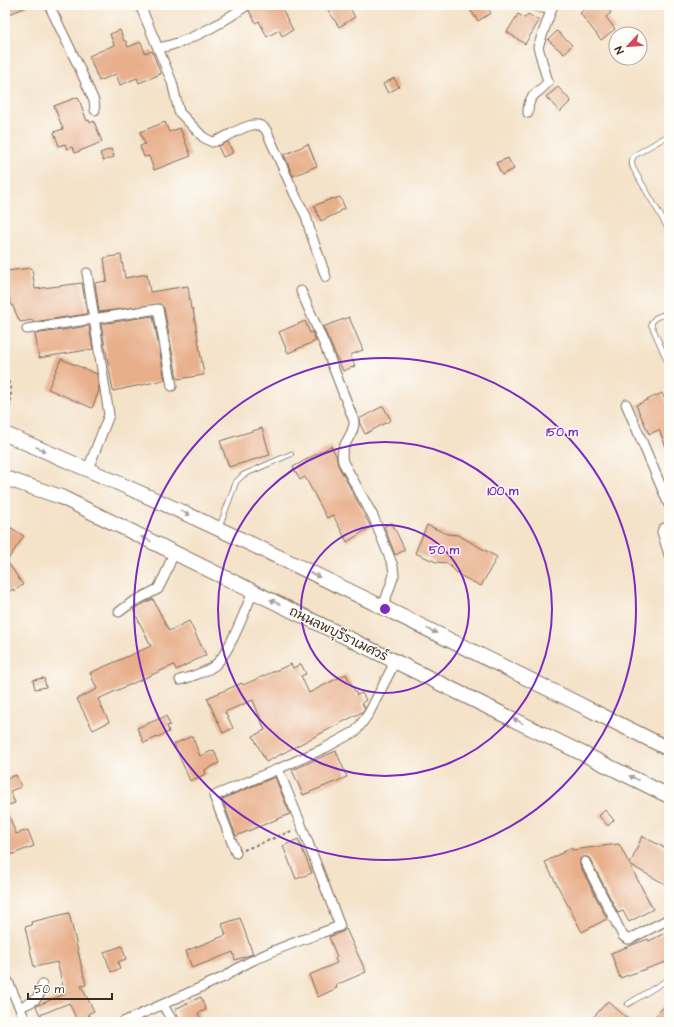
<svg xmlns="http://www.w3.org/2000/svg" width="674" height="1027" font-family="'Architects Daughter','Playpen Sans Thai',sans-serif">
<rect width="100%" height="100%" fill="#fdfcf7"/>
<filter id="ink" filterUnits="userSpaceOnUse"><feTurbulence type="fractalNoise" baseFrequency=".025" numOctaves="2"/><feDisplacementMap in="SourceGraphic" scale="8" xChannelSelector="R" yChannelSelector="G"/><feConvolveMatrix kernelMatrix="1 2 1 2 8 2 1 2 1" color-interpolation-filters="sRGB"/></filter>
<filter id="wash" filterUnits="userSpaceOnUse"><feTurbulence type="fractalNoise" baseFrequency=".012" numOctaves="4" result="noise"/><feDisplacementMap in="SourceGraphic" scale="16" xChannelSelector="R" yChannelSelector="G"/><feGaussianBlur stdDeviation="0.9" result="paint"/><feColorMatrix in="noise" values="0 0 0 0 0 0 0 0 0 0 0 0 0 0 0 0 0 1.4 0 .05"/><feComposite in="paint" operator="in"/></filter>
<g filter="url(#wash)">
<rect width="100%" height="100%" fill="#f4e2c9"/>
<g id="blocks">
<!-- building -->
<g fill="#e8af8b">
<polygon points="5,5 31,5 5,16"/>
<polygon points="253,5 280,5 293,30 282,36 279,30 267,37 259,21 256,23 249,11"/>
<polygon points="325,5 348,5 355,17 339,27"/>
<polygon points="467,5 485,5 491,13 478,21"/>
<polygon points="591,5 605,5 611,13 606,17 615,29 601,40 580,13"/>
<polygon points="518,14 525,18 528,14 539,21 525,44 507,32"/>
<polygon points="120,30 124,41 126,41 128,47 141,42 145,53 152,51 161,74 139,83 137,78 120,85 116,74 99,81 89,56 114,45 110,34"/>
<polygon points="557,31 572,45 564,54 548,40"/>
<polygon points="394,78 399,87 388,93 383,84"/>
<polygon points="558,87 571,101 560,112 546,97"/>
<polygon points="78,97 87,121 89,120 90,123 94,121 102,142 75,153 72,147 67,149 65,144 59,146 54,132 63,129 54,106"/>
<polygon points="165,122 169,132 180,128 191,156 154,170 149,156 144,157 140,146 145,144 140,132"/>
<polygon points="228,142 233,153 223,157 218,146"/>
<polygon points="308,144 317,166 293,176 284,155"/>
<polygon points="111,149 114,157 103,161 100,153"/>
<polygon points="508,158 514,169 502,175 496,163"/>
<polygon points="340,197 345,208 339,211 340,212 321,221 314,206 333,198 334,199"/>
<polygon points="121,255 125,278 147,274 150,292 188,286 191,309 193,309 204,375 178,379 177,378 164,308 160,304 99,312 95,283 107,281 104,258"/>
<polygon points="32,268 35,289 82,283 87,314 33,322 33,320 20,322 8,296 6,271"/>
<polygon points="153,316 165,380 113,391 101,324"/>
<polygon points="349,317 363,350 350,355 355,366 343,371 323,327"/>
<polygon points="305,321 310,333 312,332 316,341 288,353 279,332"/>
<polygon points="89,326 93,349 39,358 35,334"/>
<polygon points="61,359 97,374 99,391 92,408 48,389"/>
<polygon points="662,393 669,408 669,454 659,430 649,434 636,405"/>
<polygon points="383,406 391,420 365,434 360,424 359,419"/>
<polygon points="262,428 270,455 229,467 220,441"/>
<polygon points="331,446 336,455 338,465 371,527 347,542 333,515 327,518 305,477 300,480 293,467"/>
<polygon points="392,523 405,550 395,555 384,526"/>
<polygon points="5,524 24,536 7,561 23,585 14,591 13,589 9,592 5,586"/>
<polygon points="427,525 447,534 458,535 497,557 481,586 459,575 447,563 436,562 415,553"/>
<polygon points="153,599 169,631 189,621 206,655 176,670 174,665 167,668 98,699 109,722 93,730 77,699 97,689 90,673 151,646 133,609"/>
<polygon points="291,664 293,668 301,664 306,674 301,676 309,693 346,674 357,695 362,693 366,700 362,703 365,708 362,712 266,762 253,736 265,730 253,700 225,712 233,728 223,733 207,698 242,683 243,685"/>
<polygon points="44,678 46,687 35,689 33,680"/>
<polygon points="166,716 170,725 167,726 169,732 144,743 137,728"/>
<polygon points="192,736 200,756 214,750 219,763 205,770 206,774 190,781 174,744"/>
<polygon points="336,751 347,777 303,795 292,770"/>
<polygon points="16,775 21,787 10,791 15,803 5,806 5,779"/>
<polygon points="275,777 290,814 236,836 222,799"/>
<polygon points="5,808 6,808 16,834 28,830 34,846 5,857"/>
<polygon points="605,810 614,820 608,826 599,816"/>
<polygon points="642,836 669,850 669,886 630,865"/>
<polygon points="298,839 312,873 296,879 283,846"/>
<polygon points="619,844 653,909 629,922 623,911 618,913 590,859 588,857 583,857 580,859 580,865 607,919 582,932 545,862 571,848 572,850"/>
<polygon points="69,913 86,985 81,986 94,1011 88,1014 91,1022 78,1022 69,1003 40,1015 36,1006 65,994 57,962 34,967 25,927 32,925 31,922"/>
<polygon points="240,918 253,954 235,960 233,952 192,968 186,951 226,935 222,924"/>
<polygon points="346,929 366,972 336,985 337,988 318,997 309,975 337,963 335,959 337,957 329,937 342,932"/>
<polygon points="669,931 669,961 620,978 611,953 648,939 649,941"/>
<polygon points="122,946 126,959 118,962 120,969 111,972 104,952"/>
<polygon points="201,997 206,1010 198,1013 202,1022 185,1022 183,1018 179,1019 175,1009"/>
<polygon points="608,1001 631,1022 589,1022"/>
<polygon points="669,1001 669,1022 650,1022"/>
</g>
</g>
</g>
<g filter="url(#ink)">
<use href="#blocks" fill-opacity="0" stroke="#7c6a5a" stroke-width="1"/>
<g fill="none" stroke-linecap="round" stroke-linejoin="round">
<!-- lane casing -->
<g stroke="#7c6a5a" stroke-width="6">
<g id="lane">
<path d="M669 135 635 155C631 159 631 163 633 168L669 230"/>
<polyline points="669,312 655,318 651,324 669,365"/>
<polyline points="219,528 236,482 243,475 291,454"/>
<polyline points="628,1004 669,979"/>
</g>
</g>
<!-- street casing -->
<g stroke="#7c6a5a" stroke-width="11">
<g id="street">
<polyline points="49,5 79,67 94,101 95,110"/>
<path d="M140 5 172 82 179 112 203 137 212 142C227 140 254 114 266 130L296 197 306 216 310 231 326 277"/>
<path d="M534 5C540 9 545 9 553 6"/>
<path d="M159 48C189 42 222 23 247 5"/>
<path d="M528 113C528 93 538 95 548 82L538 47 553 5"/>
<polyline points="87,273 109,415 88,469"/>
<path d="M301 291 325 346 354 421C355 437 338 444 343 462L373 516 393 566 394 575 383 607"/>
<polyline points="27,329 158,309 172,386"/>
<polyline points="626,404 669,505"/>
<polyline points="669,526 663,529 662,532 669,555"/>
<polyline points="119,612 131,603 158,589 165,575 174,552"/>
<path d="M180 680C192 676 205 673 214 666 229 655 245 610 253 592"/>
<polyline points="236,853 214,796 278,769"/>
<polyline points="585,862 623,936 627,939 630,939 669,919"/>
<polyline points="5,975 26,1022"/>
<polyline points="163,1005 173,1022"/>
<path d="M20 1007C32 1002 40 1000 42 985"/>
<path d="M123 1022 224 977C259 953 300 941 340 926L302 827 278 769 325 748 356 731 369 713 396 660"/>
</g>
</g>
<!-- primary casing -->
<g stroke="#7c6a5a" stroke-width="16">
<g id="primary">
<path d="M5 434C231 529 450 640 669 749"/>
<polyline points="5,478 61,497 669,796"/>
</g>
</g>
<!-- path -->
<g stroke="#7c6a5a" stroke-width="2" stroke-dasharray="3 3" stroke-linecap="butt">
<path d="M5 376C15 389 10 407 6 421"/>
<polyline points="244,850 294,830"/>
</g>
<!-- lane -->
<use href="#lane" stroke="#fff" stroke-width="4.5"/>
<!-- street -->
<use href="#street" stroke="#fff" stroke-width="9"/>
<!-- primary -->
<use href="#primary" stroke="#fff" stroke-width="14"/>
</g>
<!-- one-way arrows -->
<defs><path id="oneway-solid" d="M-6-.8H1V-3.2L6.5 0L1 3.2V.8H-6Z"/></defs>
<g fill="#a79f9a">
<use href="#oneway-solid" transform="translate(41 449) rotate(23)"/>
<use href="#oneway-solid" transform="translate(185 513) rotate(26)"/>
<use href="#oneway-solid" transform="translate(146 539) rotate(-155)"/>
<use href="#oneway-solid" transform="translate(315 575) rotate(25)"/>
<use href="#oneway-solid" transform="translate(275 602) rotate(-154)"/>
<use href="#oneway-solid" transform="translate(432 631) rotate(26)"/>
<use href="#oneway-solid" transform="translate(518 721) rotate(-154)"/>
<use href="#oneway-solid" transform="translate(634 778) rotate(-154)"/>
</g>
</g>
<!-- distance rings -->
<g fill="none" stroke="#7b2cbf" stroke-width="2">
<circle cx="385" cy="609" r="84"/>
<circle cx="385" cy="609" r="167"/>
<circle cx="385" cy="609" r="251"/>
</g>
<g text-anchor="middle" stroke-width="3" stroke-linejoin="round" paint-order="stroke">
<!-- street labels -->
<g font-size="13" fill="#3b2a1e" stroke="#fdfcf7">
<text transform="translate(339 633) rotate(26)" y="5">ถนนลพบุรีราเมศวร์</text>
</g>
</g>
<circle cx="385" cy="609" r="6" fill="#7b2cbf" stroke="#fdfcf7" stroke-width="2"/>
<g font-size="12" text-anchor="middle" font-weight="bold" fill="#7b2cbf" stroke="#fdfcf7" stroke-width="3" stroke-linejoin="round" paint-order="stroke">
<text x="562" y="436">150 m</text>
<text x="503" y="495">100 m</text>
<text x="444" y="554">50 m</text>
</g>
<!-- margin -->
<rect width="674" height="1027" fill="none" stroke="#fdfcf7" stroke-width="20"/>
<!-- north arrow -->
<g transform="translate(628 46) rotate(244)"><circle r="19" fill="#fdfcf7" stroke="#afa8a0"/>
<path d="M0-3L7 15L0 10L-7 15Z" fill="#d1495b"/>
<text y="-6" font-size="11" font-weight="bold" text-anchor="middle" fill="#3b2a1e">N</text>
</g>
<!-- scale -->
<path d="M28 993v6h84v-6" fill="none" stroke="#3b2a1e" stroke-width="2"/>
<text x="34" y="993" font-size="12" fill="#3b2a1e" stroke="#fdfcf7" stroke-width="3" paint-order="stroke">50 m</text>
</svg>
